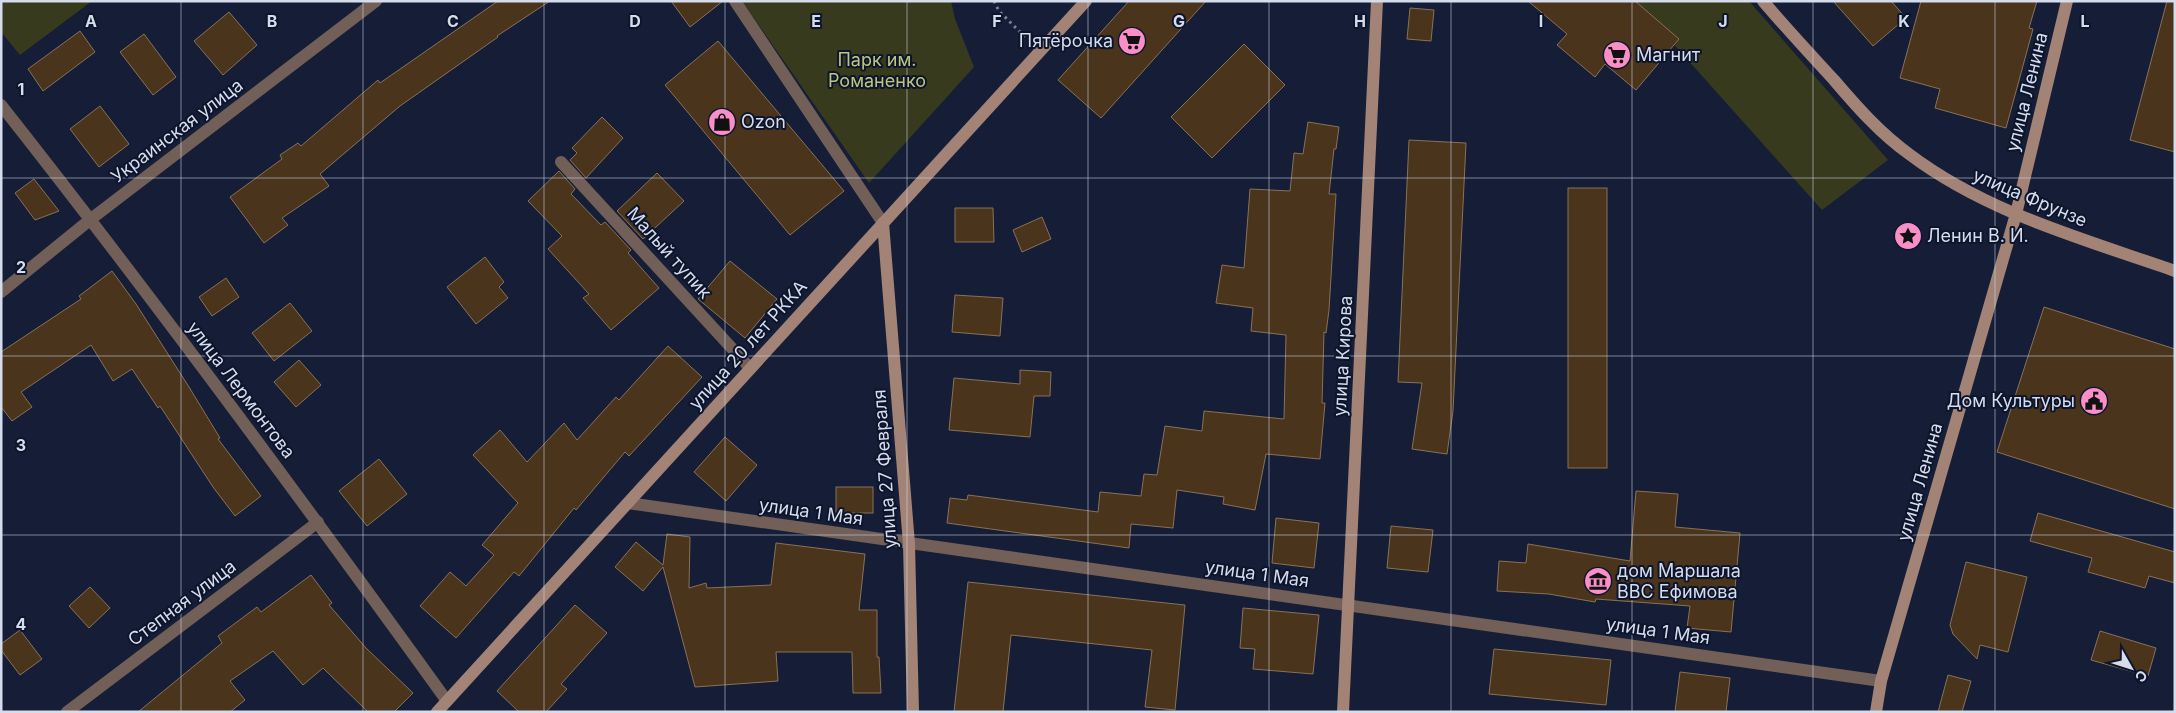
<svg xmlns="http://www.w3.org/2000/svg" width="2176" height="713" font-family="Inter,sans-serif">
<rect width="100%" height="100%" fill="#161e37"/>
<!-- green -->
<g fill="#373a1c">
<polygon points="1,1 92,1 20,55 1,32"/>
<polygon points="742,1 951,1 955,19 974,67 869,183"/>
<polygon points="1635,1 1749,1 1888,160 1822,210"/>
</g>
<!-- building -->
<g fill="#4a351c" stroke="#887157">
<polygon points="498,1 550,1 497,36 498,37 400,106 320,174 329,186 282,218 288,225 264,243 230,197 282,159 280,155 298,143 301,146 378,80 380,83"/>
<polygon points="671,1 723,1 690,27"/>
<polygon points="1129,1 1206,1 1101,118 1058,80"/>
<polygon points="1528,1 1635,1 1679,39 1636,90 1605,64 1595,77 1557,45 1567,34"/>
<polygon points="1833,1 1891,1 1906,18 1873,46"/>
<polygon points="1921,1 2037,1 2029,28 2033,29 2006,128 1935,108 1940,89 1900,78"/>
<polygon points="2167,1 2175,1 2175,152 2130,140"/>
<polygon points="1410,8 1434,10 1431,41 1407,39"/>
<polygon points="229,12 257,45 223,75 194,41"/>
<polygon points="80,31 95,52 43,91 28,69"/>
<polygon points="144,34 176,77 153,95 120,52"/>
<polygon points="718,41 844,191 790,235 665,85"/>
<polygon points="1244,44 1285,85 1212,158 1171,117"/>
<polygon points="100,106 129,144 99,167 70,129"/>
<polygon points="602,117 623,138 586,178 570,160 577,153 572,148"/>
<polygon points="1308,122 1339,127 1336,149 1334,149 1329,194 1336,194 1329,310 1326,333 1324,332 1322,403 1325,403 1320,459 1266,454 1255,510 1223,504 1224,497 1177,490 1173,528 1131,524 1129,548 947,523 950,498 967,500 968,495 1098,512 1100,492 1141,496 1144,474 1157,475 1165,426 1202,431 1204,411 1284,419 1286,335 1251,331 1253,308 1216,303 1222,265 1244,268 1250,189 1290,191 1294,153 1303,154"/>
<polygon points="1409,140 1466,143 1453,411 1447,454 1412,449 1422,383 1398,382"/>
<polygon points="559,171 575,189 571,194 599,223 601,225 605,222 631,250 628,253 659,288 611,330 583,298 589,294 548,249 562,236 528,201"/>
<polygon points="657,173 684,201 643,239 617,211"/>
<polygon points="34,179 59,211 35,220 15,193"/>
<rect x="1568" y="188" width="39" height="280"/>
<polygon points="955,208 993,208 994,242 955,242"/>
<polygon points="1042,217 1051,239 1022,252 1013,230"/>
<polygon points="485,257 504,282 499,287 508,298 476,324 447,287"/>
<polygon points="730,261 777,299 745,338 698,299"/>
<polygon points="112,271 136,304 189,387 220,438 218,439 261,496 235,516 213,487 160,406 158,408 132,369 113,381 91,345 21,392 32,407 12,421 1,407 1,352 81,299 79,296"/>
<polygon points="226,278 239,297 212,316 199,297"/>
<polygon points="955,295 1003,298 1000,336 952,332"/>
<polygon points="290,303 312,331 274,361 252,333"/>
<polygon points="2044,307 2175,349 2175,509 1997,452"/>
<polygon points="668,346 702,377 629,456 625,452 576,510 574,508 519,576 514,572 456,638 420,606 450,572 466,586 494,555 482,545 518,503 473,455 500,430 527,462 564,423 577,440 616,397 619,400"/>
<polygon points="299,360 321,385 296,407 274,382"/>
<polygon points="1020,370 1051,372 1050,396 1034,396 1030,437 949,430 954,378 1020,384"/>
<polygon points="725,437 757,465 726,501 694,472"/>
<polygon points="379,459 407,494 367,526 339,491"/>
<rect x="836" y="487" width="37" height="26"/>
<polygon points="1636,491 1678,494 1675,527 1740,533 1731,632 1687,628 1690,606 1596,599 1595,602 1549,594 1497,591 1499,561 1526,563 1528,544 1630,561"/>
<polygon points="2038,513 2175,552 2175,583 2149,576 2145,588 2088,572 2092,558 2030,541"/>
<polygon points="1276,518 1319,523 1314,568 1272,563"/>
<polygon points="1391,526 1433,530 1428,572 1387,568"/>
<polygon points="667,534 690,537 689,588 706,583 707,588 771,585 776,543 865,554 859,610 877,610 877,657 879,657 881,693 853,693 852,652 776,652 778,681 695,687 663,567 643,591 615,567 636,542 663,565"/>
<polygon points="1966,562 2027,577 2008,652 1980,645 1977,659 1953,634 1950,625"/>
<polygon points="311,575 332,603 329,605 366,648 413,693 394,712 368,712 323,668 303,685 273,651 230,681 245,700 230,712 138,712 222,643 218,636 257,607 261,612"/>
<polygon points="968,582 1185,605 1175,710 1145,707 1152,650 1011,635 1003,712 954,712"/>
<polygon points="90,587 110,608 89,628 69,606"/>
<polygon points="575,605 607,633 561,684 567,689 546,712 519,712 497,691"/>
<polygon points="1243,608 1319,615 1313,674 1253,669 1255,649 1240,648"/>
<polygon points="20,630 42,659 20,675 1,650 1,644"/>
<polygon points="2100,631 2156,648 2148,676 2091,660"/>
<polygon points="1494,649 1611,660 1606,705 1489,694"/>
<polygon points="1680,672 1730,678 1726,712 1675,712"/>
<polygon points="1948,675 1971,681 1962,712 1938,712"/>
</g>
<g fill="none" stroke-linecap="round" stroke-linejoin="round">
<!-- path -->
<polyline stroke="#788094" stroke-width="3" stroke-dasharray="2.5 4" stroke-linecap="butt" points="994,1 999,11 1025,37"/>
<!-- lane -->
<polyline stroke="#725f57" stroke-width="12" points="561,162 750,368"/>
<!-- street -->
<g stroke="#725f57" stroke-width="12">
<polyline points="735,1 883,223"/>
<path d="M1 105C155 300 302 500 447 701"/>
<polyline points="1,292 91,219 376,1"/>
<polyline points="628,503 1881,681"/>
<polyline points="67,712 318,522"/>
</g>
<!-- secondary -->
<g stroke="#a28376" stroke-width="12">
<path d="M1763 1C1786 28 1810 54 1834 80 1857 107 1880 133 1909 154 1987 213 2084 239 2175 271"/>
<polyline points="883,223 909,544 913,712"/>
<polyline points="437,712 1086,1"/>
<polyline points="1343,712 1377,1"/>
<polyline points="1876,712 1881,681 2016,214 2067,1"/>
</g>
</g>
<!-- grid -->
<path fill="none" stroke="#d5dcec" stroke-width="1" stroke-opacity="0.55" d="M181 1V712M363 1V712M544 1V712M725 1V712M907 1V712M1088 1V712M1269 1V712M1451 1V712M1632 1V712M1813 1V712M1995 1V712M1 178H2175M1 356H2175M1 535H2175"/>
<!-- icons -->
<defs>
<g id="supermarket-disc" transform="scale(1.4375)"><circle r="9.5" fill="#fa8fc7" stroke="#0d152c"/><path d="M-6-5.5h2.5l.6 2H6L4.5 2H-2.5L-4.4-4H-6ZM-1.5 3.2a1.3 1.3 0 1 0 .1 0ZM3 3.2a1.3 1.3 0 1 0 .1 0Z" fill="#111"/></g>
<g id="shop-disc" transform="scale(1.4375)"><circle r="9.5" fill="#fa8fc7" stroke="#0d152c"/><path d="M-5-2.5h2.3a2.7 3.5 0 0 1 5.4 0H5L5.5 6h-11ZM-1.5-2.5h3a1.5 2.3 0 0 0-3 0Z" fill="#111"/></g>
<g id="sight-disc" transform="scale(1.4375)"><circle r="9.5" fill="#fa8fc7" stroke="#0d152c"/><path d="M0-6L1.8-2.2L6-1.7L2.9 1.2L3.7 5.4L0 3.3L-3.7 5.4L-2.9 1.2L-6-1.7L-1.8-2.2Z" fill="#111"/></g>
<g id="civic-disc" transform="scale(1.4375)"><circle r="9.5" fill="#fa8fc7" stroke="#0d152c"/><path d="M-.6-6.5H3V-4.5H.6V-3L4-1V1h2V6H-6V1h2V-1L-.6-3ZM-1.2 2.5V6h2.4V2.5Z" fill="#111"/></g>
<g id="museum-disc" transform="scale(1.4375)"><circle r="9.5" fill="#fa8fc7" stroke="#0d152c"/><path d="M0-6L6-3V-2H-6V-3ZM-5-1h2V3h-2ZM-1-1h2V3h-2ZM3-1h2V3H3ZM-6 4H6V6H-6Z" fill="#111"/></g>
</defs>
<g fill-rule="evenodd">
<use href="#supermarket-disc" x="1132" y="41"/>
<use href="#supermarket-disc" x="1617" y="55"/>
<use href="#shop-disc" x="722" y="122"/>
<use href="#sight-disc" x="1908" y="236"/>
<use href="#civic-disc" x="2094" y="401"/>
<use href="#museum-disc" x="1598" y="581"/>
</g>
<g text-anchor="middle" stroke-width="4" stroke-linejoin="round" paint-order="stroke">
<!-- poi labels -->
<g font-size="18" fill="#d5dcec" stroke="#0d152c" text-anchor="start">
<text x="1113" y="47" text-anchor="end">Пятёрочка</text>
<text x="1636" y="61">Магнит</text>
<text x="741" y="128">Ozon</text>
<text x="1927" y="242">Ленин В. И.</text>
<text x="2075" y="407" text-anchor="end">Дом Культуры</text>
<text x="1617" y="577">дом Маршала<tspan x="1617" dy="21">ВВС Ефимова</tspan></text>
</g>
<!-- park labels -->
<g font-size="18" fill="#bec57e" stroke="#0d152c">
<text x="877" y="66">Парк им.<tspan x="877" dy="21">Романенко</tspan></text>
</g>
<!-- street labels -->
<g font-size="18" fill="#d5dcec" stroke="#0d152c">
<text transform="translate(2027 92) rotate(-76)" y="6">улица Ленина</text>
<text transform="translate(177 131) rotate(-37)" y="6">Украинская улица</text>
<text transform="translate(2030 198) rotate(23)" y="6">улица Фрунзе</text>
<text transform="translate(669 253) rotate(48)" y="6">Малый тупик</text>
<text transform="translate(748 345) rotate(-48)" y="6">улица 20 лет РККА</text>
<text transform="translate(1343 356) rotate(-87)" y="6">улица Кирова</text>
<text transform="translate(241 390) rotate(53)" y="6">улица Лермонтова</text>
<text transform="translate(885 469) rotate(-94)" y="6">улица 27 Февраля</text>
<text transform="translate(1920 482) rotate(-74)" y="6">улица Ленина</text>
<text transform="translate(811 512) rotate(8)" y="6">улица 1 Мая</text>
<text transform="translate(1257 574) rotate(8)" y="6">улица 1 Мая</text>
<text transform="translate(182 603) rotate(-37)" y="6">Степная улица</text>
<text transform="translate(1658 631) rotate(8)" y="6">улица 1 Мая</text>
</g>
</g>
<g font-size="16" text-anchor="middle" font-weight="bold" fill="#d5dcec" stroke="#0d152c" stroke-width="4" stroke-linejoin="round" paint-order="stroke">
<text x="91" y="27">A</text>
<text x="272" y="27">B</text>
<text x="453" y="27">C</text>
<text x="635" y="27">D</text>
<text x="816" y="27">E</text>
<text x="997" y="27">F</text>
<text x="1179" y="27">G</text>
<text x="1360" y="27">H</text>
<text x="1541" y="27">I</text>
<text x="1723" y="27">J</text>
<text x="1904" y="27">K</text>
<text x="2085" y="27">L</text>
<text x="21" y="95">1</text>
<text x="21" y="273">2</text>
<text x="21" y="451">3</text>
<text x="21" y="630">4</text>
</g>
<!-- border -->
<rect width="2176" height="713" fill="none" stroke="#d5dcec" stroke-width="5"/>
<!-- north arrow -->
<g transform="translate(2131 668) rotate(129)" stroke="#0d152c" stroke-width="4" paint-order="stroke">
<path d="M0-4L9 19L0 12L-9 19Z" fill="#d5dcec"/>
<text y="-8" font-size="14" font-weight="bold" text-anchor="middle" fill="#d5dcec">С</text>
</g>
</svg>
